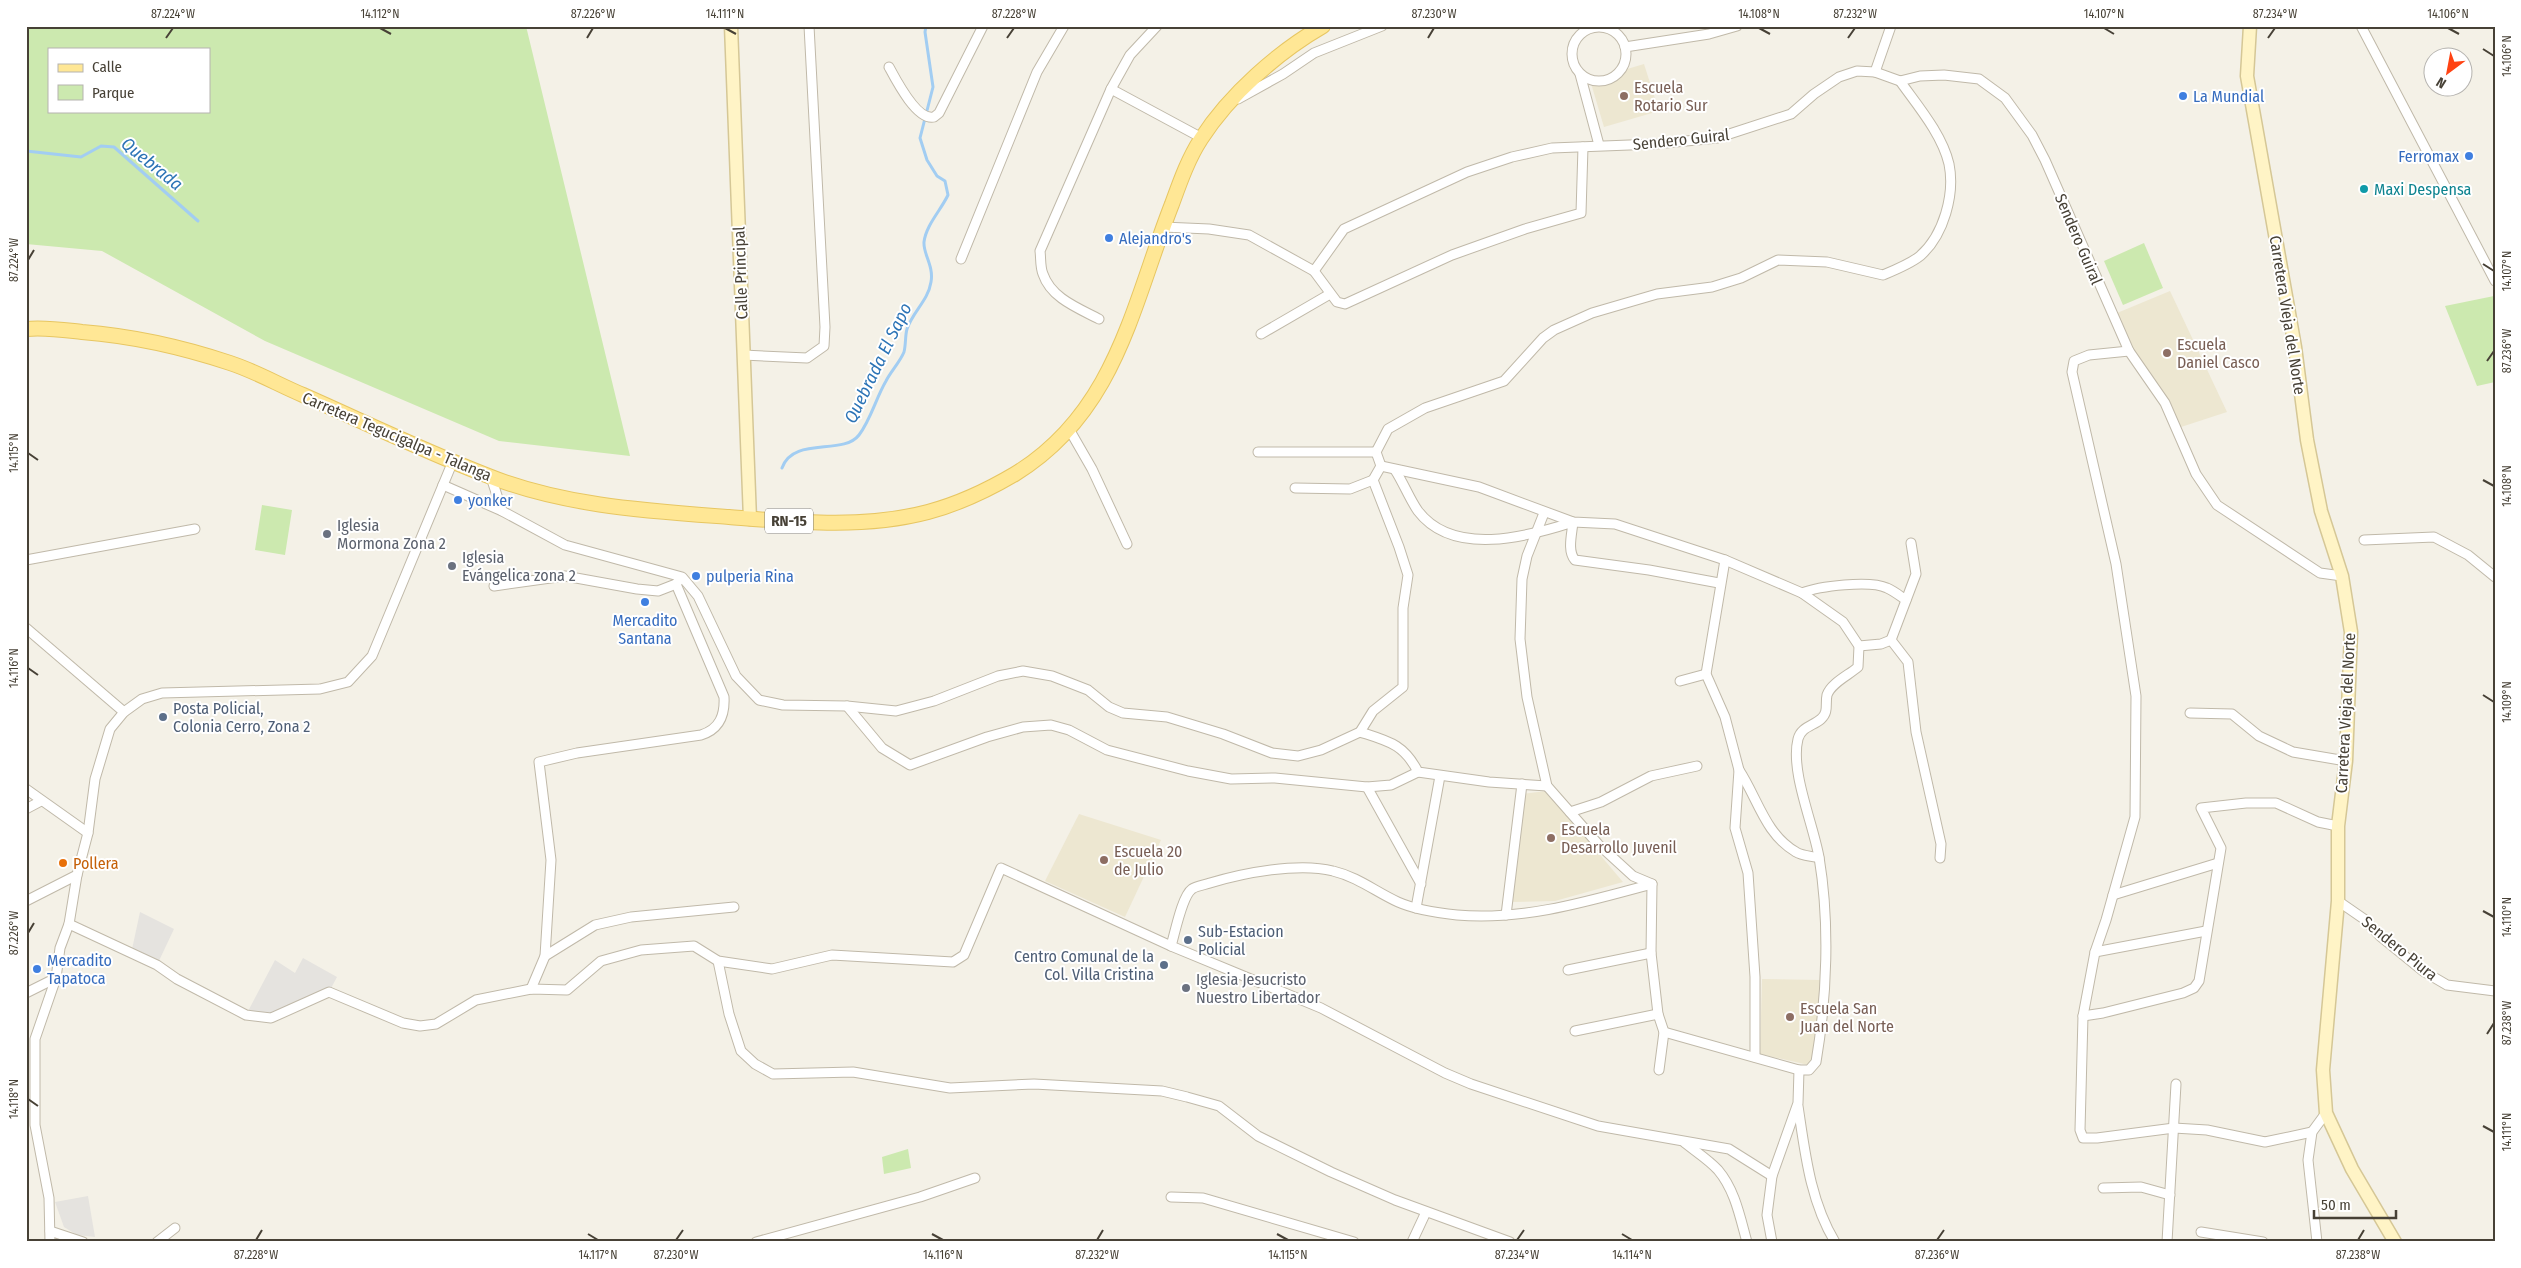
<svg xmlns="http://www.w3.org/2000/svg" width="2521" height="1268" font-family="'Fira Sans Condensed',sans-serif">
<rect width="100%" height="100%" fill="#f4f1e7"/>
<!-- education -->
<g fill="#ede7d1">
<polygon points="1644,64 1659,111 1604,127 1590,80"/>
<polygon points="2170,291 2227,412 2178,428 2160,388 2129,346 2117,313"/>
<polygon points="1546,791 1623,882 1555,901 1510,902 1523,794"/>
<polygon points="1079,814 1161,840 1125,917 1045,881"/>
<polygon points="1762,979 1822,980 1813,1066 1760,1054"/>
</g>
<!-- green -->
<g fill="#cce9af" fill-rule="evenodd">
<path d="M26 26H526L630 456 499 441 265 341 102 251 26 244ZM49 49H209V111H49Z"/>
<polygon points="2144,243 2163,288 2123,305 2104,261"/>
<polygon points="2494,296 2495,382 2477,386 2445,306"/>
<polygon points="262,505 292,510 285,555 255,550"/>
<polygon points="908,1149 911,1168 884,1174 882,1157"/>
</g>
<!-- parking -->
<g fill="#e5e3df">
<polygon points="140,912 174,929 157,965 131,954"/>
<polygon points="303,958 337,977 329,992 271,1018 246,1015 275,960 295,973"/>
<polygon points="88,1196 95,1237 77,1235 64,1227 55,1202"/>
</g>
<g fill="none" stroke-linecap="round" stroke-linejoin="round">
<!-- stream -->
<g stroke="#a2cdf2" stroke-width="3">
<polyline points="26,151 81,157 101,146 114,147 198,221"/>
<path d="M782 468C793 436 843 456 859 435 871 419 876 398 886 381 891 371 900 362 904 352 906 344 905 336 907 329 913 311 928 301 931 282 934 266 923 254 924 242 926 225 941 210 948 195L945 181 937 176 927 160 920 138 933 87 925 32 926 26"/>
</g>
<!-- street casing -->
<g stroke="#c0b9a9" stroke-width="11">
<g id="street">
<polyline points="2361,26 2495,281"/>
<circle cx="1599" cy="54" r="27"/>
<polyline points="1625,47 1709,34 1737,26"/>
<path d="M889 67C896 80 917 121 934 117L939 113 983 26"/>
<polyline points="1875,72 1891,26"/>
<polyline points="1580,74 1599,145"/>
<polyline points="1111,89 1202,138"/>
<polyline points="1238,99 1283,74 1314,53 1382,26"/>
<polyline points="1163,227 1209,229 1249,235 1314,271 1337,302 1345,304 1452,255 1525,229 1581,213 1583,147"/>
<polyline points="961,259 1037,72 1064,26"/>
<polyline points="1314,271 1344,229 1467,172 1512,157 1552,148 1655,144 1717,138 1791,114 1814,94 1839,77 1857,71 1875,72 1900,81 1920,76 1944,75 1979,79 2005,98 2032,135 2045,160 2129,351 2165,403 2196,474 2217,505 2320,573 2342,576"/>
<path d="M1099 319C1078 308 1051 298 1043 274 1040 267 1041 258 1040 251L1111 89 1130 55 1157 26"/>
<polyline points="1261,334 1330,294"/>
<polyline points="2129,351 2089,355 2074,361 2072,372 2116,564 2136,696 2135,817 2106,920 2095,952 2083,1016 2080,1130 2083,1138 2097,1138 2174,1128 2207,1130 2265,1142 2312,1132"/>
<polyline points="743,355 807,358 824,346 825,327 809,26"/>
<polyline points="1069,429 1092,469 1127,544"/>
<polyline points="1258,452 1376,452"/>
<path d="M1381 466 1479 487 1573 522 1615 524 1725 560 1802 593 1843 622 1859 646 1858 667C1849 675 1831 683 1827 695 1825 704 1829 712 1821 719 1813 726 1801 727 1798 739 1790 771 1813 823 1819 857 1830 923 1827 997 1816 1062L1809 1070H1799L1664 1032"/>
<path d="M1395 470C1403 482 1410 500 1418 511 1453 557 1527 537 1573 522 1572 534 1567 551 1575 560L1649 570 1719 583"/>
<path d="M491 477 502 511 565 545 682 577 698 596 736 676 759 700 783 705 847 706 896 711 934 701 998 676 1023 671 1052 676 1088 690 1109 707 1123 713 1167 717 1223 734 1272 753 1298 756 1321 750 1360 732 1373 711 1403 687V608L1408 575 1399 547 1373 480 1381 466 1376 452 1388 429 1425 408 1504 381 1543 338 1554 330 1592 313 1657 294 1712 287 1741 278 1778 260 1827 262 1883 275C1895 270 1910 264 1920 256 1944 235 1955 194 1949 164 1942 134 1917 105 1900 81"/>
<polyline points="443,485 502,511"/>
<polyline points="1295,488 1350,489 1373,480"/>
<polyline points="1544,513 1527,556 1522,579 1520,639 1527,697 1547,786 1598,844 1633,876 1652,884 1651,953 1658,1014 1664,1032 1659,1070"/>
<polyline points="2364,540 2434,537 2468,555 2495,577"/>
<polyline points="1911,543 1916,574 1891,640 1908,662 1916,732 1941,844 1940,858"/>
<polyline points="26,560 195,529"/>
<polyline points="1725,560 1706,674 1725,717 1739,770 1735,828 1748,873 1755,977 1755,1057"/>
<polyline points="494,586 565,576 637,589 658,591 676,584 680,579"/>
<path d="M1802 593C1819 586 1870 580 1887 588 1894 591 1900 596 1906 600"/>
<polyline points="26,628 124,712"/>
<polyline points="1859,646 1881,644 1891,640"/>
<polyline points="1680,681 1706,674"/>
<polyline points="847,706 882,748 910,765 987,737 1023,727 1051,725 1069,730 1107,750 1188,771 1231,779 1275,778 1367,787 1391,785 1418,772"/>
<polyline points="2190,713 2232,714 2259,736 2293,752 2346,761"/>
<path d="M1360 732C1388 741 1404 744 1418 772L1489 782 1547 786"/>
<path d="M1739 770C1758 799 1765 834 1796 852 1802 856 1812 856 1819 858"/>
<polyline points="1367,787 1421,884"/>
<polyline points="26,789 88,833"/>
<polyline points="26,809 41,801"/>
<polyline points="1570,812 1601,802 1651,776 1697,766"/>
<polyline points="2113,895 2218,863"/>
<polyline points="26,901 77,875"/>
<polyline points="2338,901 2364,919 2380,936 2423,971 2447,985 2495,991"/>
<polyline points="1416,908 1440,776"/>
<polyline points="1506,915 1522,784"/>
<polyline points="69,924 157,965 177,979 246,1015 271,1018 329,992 403,1023 420,1026 436,1024 476,1000 531,989 567,990 601,961 641,950 694,946 718,961 772,969 832,955 953,962 964,955 1001,868 1171,946 1321,1008 1445,1073 1471,1084 1598,1126 1729,1149 1772,1176"/>
<path d="M1171 946C1175 933 1182 896 1192 889 1196 886 1204 885 1210 883 1243 873 1299 862 1333 871 1358 877 1376 892 1398 902 1416 910 1438 913 1457 915 1523 921 1589 901 1652 884"/>
<polyline points="2095,952 2206,931"/>
<polyline points="545,956 595,925 631,917 734,907"/>
<polyline points="718,961 729,1014 741,1051 755,1064 773,1074 853,1072 950,1088 1034,1084 1162,1091 1187,1097 1219,1106 1258,1136 1331,1172 1395,1200 1510,1242"/>
<polyline points="1568,970 1651,953"/>
<path d="M531 989 545 956 551 860 539 762 577 753 701 735C720 729 725 715 724 697L676 584"/>
<polyline points="26,993 56,978"/>
<polyline points="2083,1016 2103,1013 2183,993 2194,988 2199,981 2221,848 2201,808 2246,803 2276,803 2318,822 2338,826"/>
<polyline points="1575,1031 1658,1014"/>
<path d="M1798 1106C1805 1152 1810 1201 1835 1242"/>
<path d="M1685 1143C1695 1151 1709 1160 1718 1170 1735 1190 1740 1217 1747 1242"/>
<polyline points="2103,1188 2141,1187 2170,1195"/>
<polyline points="1171,1197 1203,1198 1354,1242"/>
<polyline points="50,1231 83,1242"/>
<polyline points="2201,1232 2263,1242"/>
<polyline points="50,1242 49,1198 35,1125 35,1039 56,978 60,948 69,924 77,875 88,833 95,779 110,729 124,712 142,699 162,693 320,689 348,682 372,656 453,461"/>
<polyline points="157,1242 175,1228"/>
<polyline points="756,1242 920,1197 975,1178"/>
<polyline points="1412,1242 1426,1212"/>
<polyline points="1772,1242 1767,1215 1772,1176 1798,1103 1799,1070"/>
<polyline points="2167,1242 2176,1084"/>
<polyline points="2317,1242 2308,1160 2312,1132 2326,1113"/>
</g>
</g>
<!-- secondary casing -->
<g stroke="#d5c796" stroke-width="15">
<g id="secondary">
<polyline points="731,26 750,519"/>
<polyline points="2250,26 2247,76 2295,347 2307,440 2321,511 2342,576 2351,632 2346,761 2338,826 2338,901 2323,1070 2326,1113 2352,1169 2395,1242"/>
</g>
</g>
<!-- primary casing -->
<g stroke="#e7c662" stroke-width="16">
<path id="primary" d="M26 329C45 327 64 330 82 332 132 336 182 347 230 363 255 371 279 385 303 395 364 422 424 451 486 475 562 506 648 511 729 517 794 522 864 529 928 512 958 504 988 490 1015 474 1116 412 1132 306 1172 204 1180 182 1188 159 1201 139 1230 94 1278 52 1323 26"/>
</g>
<!-- street -->
<use href="#street" stroke="#fff" stroke-width="9"/>
<!-- secondary -->
<use href="#secondary" stroke="#fff4c6" stroke-width="12"/>
<!-- primary -->
<use href="#primary" stroke="#ffe795" stroke-width="14"/>
</g>
<!-- ticks -->
<path fill="none" stroke="#474136" stroke-width="2" d="M380 28 391 34M725 28 736 34M1759 28 1770 34M2104 28 2114 34M2448 28 2459 34M166 38 173 28M587 38 593 28M1007 38 1014 28M1428 38 1434 28M1848 38 1855 28M2268 38 2275 28M2483 49 2494 56M28 260 34 250M2483 264 2494 271M2487 361 2494 351M28 453 38 460M2483 480 2494 486M28 668 38 675M2483 695 2494 702M2483 911 2494 917M28 933 34 923M2487 1034 2494 1023M28 1099 38 1106M2483 1126 2494 1132M588 1234 598 1240M932 1234 943 1240M1277 1234 1288 1240M1622 1234 1632 1240M256 1240 262 1230M676 1240 683 1230M1097 1240 1103 1230M1517 1240 1524 1230M1937 1240 1944 1230M2358 1240 2364 1230"/>
<!-- markers -->
<g fill="#8d6e63" stroke="#fff" stroke-width="2">
<circle cx="1624" cy="96" r="5"/>
<circle cx="2167" cy="353" r="5"/>
<circle cx="1551" cy="838" r="5"/>
<circle cx="1104" cy="860" r="5"/>
<circle cx="1790" cy="1017" r="5"/>
</g>
<g fill="#3f7fe0" stroke="#fff" stroke-width="2">
<circle cx="2183" cy="96" r="5"/>
<circle cx="2469" cy="156" r="5"/>
<circle cx="1109" cy="238" r="5"/>
<circle cx="458" cy="500" r="5"/>
<circle cx="696" cy="576" r="5"/>
<circle cx="645" cy="602" r="5"/>
<circle cx="37" cy="969" r="5"/>
</g>
<circle fill="#0f9aa8" stroke="#fff" stroke-width="2" cx="2364" cy="189" r="5"/>
<g fill="#6b7280" stroke="#fff" stroke-width="2">
<circle cx="327" cy="534" r="5"/>
<circle cx="452" cy="566" r="5"/>
<circle cx="1186" cy="988" r="5"/>
</g>
<g fill="#5c6f8a" stroke="#fff" stroke-width="2">
<circle cx="163" cy="717" r="5"/>
<circle cx="1188" cy="940" r="5"/>
<circle cx="1164" cy="965" r="5"/>
</g>
<circle fill="#e8710a" stroke="#fff" stroke-width="2" cx="63" cy="863" r="5"/>
<g text-anchor="middle" stroke-width="4" stroke-linejoin="round" paint-order="stroke">
<!-- shield labels -->
<rect fill="#fff" stroke="#7e7a72" stroke-width="1" x="765" y="508.5" width="48" height="25" rx="4"/>
<g font-size="15" font-weight="bold" fill="#474136">
<text x="789" y="526">RN-15</text>
</g>
<!-- education labels -->
<g font-size="16" fill="#785e54" stroke="#fff" text-anchor="start">
<text x="1634" y="93">Escuela<tspan x="1634" dy="18">Rotario Sur</tspan></text>
<text x="2177" y="350">Escuela<tspan x="2177" dy="18">Daniel Casco</tspan></text>
<text x="1561" y="835">Escuela<tspan x="1561" dy="18">Desarrollo Juvenil</tspan></text>
<text x="1114" y="857">Escuela 20<tspan x="1114" dy="18">de Julio</tspan></text>
<text x="1800" y="1014">Escuela San<tspan x="1800" dy="18">Juan del Norte</tspan></text>
</g>
<!-- shop labels -->
<g font-size="16" fill="#366cbe" stroke="#fff" text-anchor="start">
<text x="2193" y="102">La Mundial</text>
<text x="2459" y="162" text-anchor="end">Ferromax</text>
<text x="1119" y="244">Alejandro's</text>
<text x="468" y="506">yonker</text>
<text x="706" y="582">pulperia Rina</text>
<text x="645" y="626" text-anchor="middle">Mercadito<tspan x="645" dy="18">Santana</tspan></text>
<text x="47" y="966">Mercadito<tspan x="47" dy="18">Tapatoca</tspan></text>
</g>
<!-- street labels -->
<g font-size="16" fill="#474136" stroke="#fff">
<text transform="translate(1681 139) rotate(-6)" y="6">Sendero Guiral</text>
<text transform="translate(2079 239) rotate(67)" y="6">Sendero Guiral</text>
<text transform="translate(740 273) rotate(-92)" y="6">Calle Principal</text>
<text transform="translate(2288 315) rotate(81)" y="6">Carretera Vieja del Norte</text>
<text transform="translate(397 436) rotate(23)" y="6">Carretera Tegucigalpa - Talanga</text>
<text transform="translate(2345 713) rotate(-87)" y="6">Carretera Vieja del Norte</text>
<text transform="translate(2400 948) rotate(39)" y="6">Sendero Piura</text>
</g>
<!-- culture labels -->
<g font-size="16" fill="#0d838f" stroke="#fff" text-anchor="start">
<text x="2374" y="195">Maxi Despensa</text>
</g>
<!-- worship labels -->
<g font-size="16" fill="#5b616d" stroke="#fff" text-anchor="start">
<text x="337" y="531">Iglesia<tspan x="337" dy="18">Mormona Zona 2</tspan></text>
<text x="462" y="563">Iglesia<tspan x="462" dy="18">Evángelica zona 2</tspan></text>
<text x="1196" y="985">Iglesia Jesucristo<tspan x="1196" dy="18">Nuestro Libertador</tspan></text>
</g>
<!-- service labels -->
<g font-size="16" fill="#4e5e75" stroke="#fff" text-anchor="start">
<text x="173" y="714">Posta Policial,<tspan x="173" dy="18">Colonia Cerro, Zona 2</tspan></text>
<text x="1198" y="937">Sub-Estacion<tspan x="1198" dy="18">Policial</tspan></text>
<text x="1154" y="962" text-anchor="end">Centro Comunal de la<tspan x="1154" dy="18">Col. Villa Cristina</tspan></text>
</g>
<!-- food labels -->
<g font-size="16" fill="#c56008" stroke="#fff" text-anchor="start">
<text x="73" y="869">Pollera</text>
</g>
<!-- water labels -->
<g font-size="18" font-style="italic" fill="#2c74b6" stroke="#fff">
<text transform="translate(152 164) rotate(39)" y="6">Quebrada</text>
<text transform="translate(878 363) rotate(-64)" y="6">Quebrada El Sapo</text>
</g>
</g>
<!-- border -->
<rect width="2521" height="1268" fill="none" stroke="#ffffff" stroke-width="55"/>
<!-- legend -->
<rect x="48" y="48" width="162" height="65" fill="#ffffff" stroke="#b5b3af"/>
<rect x="58" y="64" width="25" height="8" fill="#ffe795" stroke="#b5b3af"/>
<text x="92" y="72" font-size="15" fill="#474136">Calle</text>
<rect x="58" y="85" width="25" height="15" fill="#cce9af" stroke="#b5b3af"/>
<text x="92" y="98" font-size="15" fill="#474136">Parque</text>
<!-- north arrow -->
<g transform="translate(2448 72) rotate(212)"><circle r="24" fill="#ffffff" stroke="#b5b3af"/>
<path d="M0-4L9 19L0 12L-9 19Z" fill="#ff4313"/>
<text y="-8" font-size="14" font-weight="bold" text-anchor="middle" fill="#474136">N</text>
</g>
<!-- scale -->
<path d="M2314 1210v8h82v-8" fill="none" stroke="#474136" stroke-width="2.5"/>
<text x="2321" y="1210" font-size="15" fill="#474136" stroke="#ffffff" stroke-width="4" paint-order="stroke">50 m</text>
<rect x="28" y="28" width="2466" height="1212" fill="none" stroke="#474136" stroke-width="2"/>
<g font-size="12" text-anchor="middle" fill="#474136">
<text x="173" y="18">87.224°W</text>
<text x="380" y="18">14.112°N</text>
<text x="593" y="18">87.226°W</text>
<text x="725" y="18">14.111°N</text>
<text x="1014" y="18">87.228°W</text>
<text x="1434" y="18">87.230°W</text>
<text x="1759" y="18">14.108°N</text>
<text x="1855" y="18">87.232°W</text>
<text x="2104" y="18">14.107°N</text>
<text x="2275" y="18">87.234°W</text>
<text x="2448" y="18">14.106°N</text>
<text transform="translate(2507 56) rotate(-90)" y="4">14.106°N</text>
<text transform="translate(14 260) rotate(-90)" y="4">87.224°W</text>
<text transform="translate(2507 271) rotate(-90)" y="4">14.107°N</text>
<text transform="translate(2507 351) rotate(-90)" y="4">87.236°W</text>
<text transform="translate(14 453) rotate(-90)" y="4">14.115°N</text>
<text transform="translate(2507 486) rotate(-90)" y="4">14.108°N</text>
<text transform="translate(14 668) rotate(-90)" y="4">14.116°N</text>
<text transform="translate(2507 702) rotate(-90)" y="4">14.109°N</text>
<text transform="translate(2507 917) rotate(-90)" y="4">14.110°N</text>
<text transform="translate(14 933) rotate(-90)" y="4">87.226°W</text>
<text transform="translate(2507 1023) rotate(-90)" y="4">87.238°W</text>
<text transform="translate(14 1099) rotate(-90)" y="4">14.118°N</text>
<text transform="translate(2507 1132) rotate(-90)" y="4">14.111°N</text>
<text x="256" y="1259">87.228°W</text>
<text x="598" y="1259">14.117°N</text>
<text x="676" y="1259">87.230°W</text>
<text x="943" y="1259">14.116°N</text>
<text x="1097" y="1259">87.232°W</text>
<text x="1288" y="1259">14.115°N</text>
<text x="1517" y="1259">87.234°W</text>
<text x="1632" y="1259">14.114°N</text>
<text x="1937" y="1259">87.236°W</text>
<text x="2358" y="1259">87.238°W</text>
</g>
</svg>
